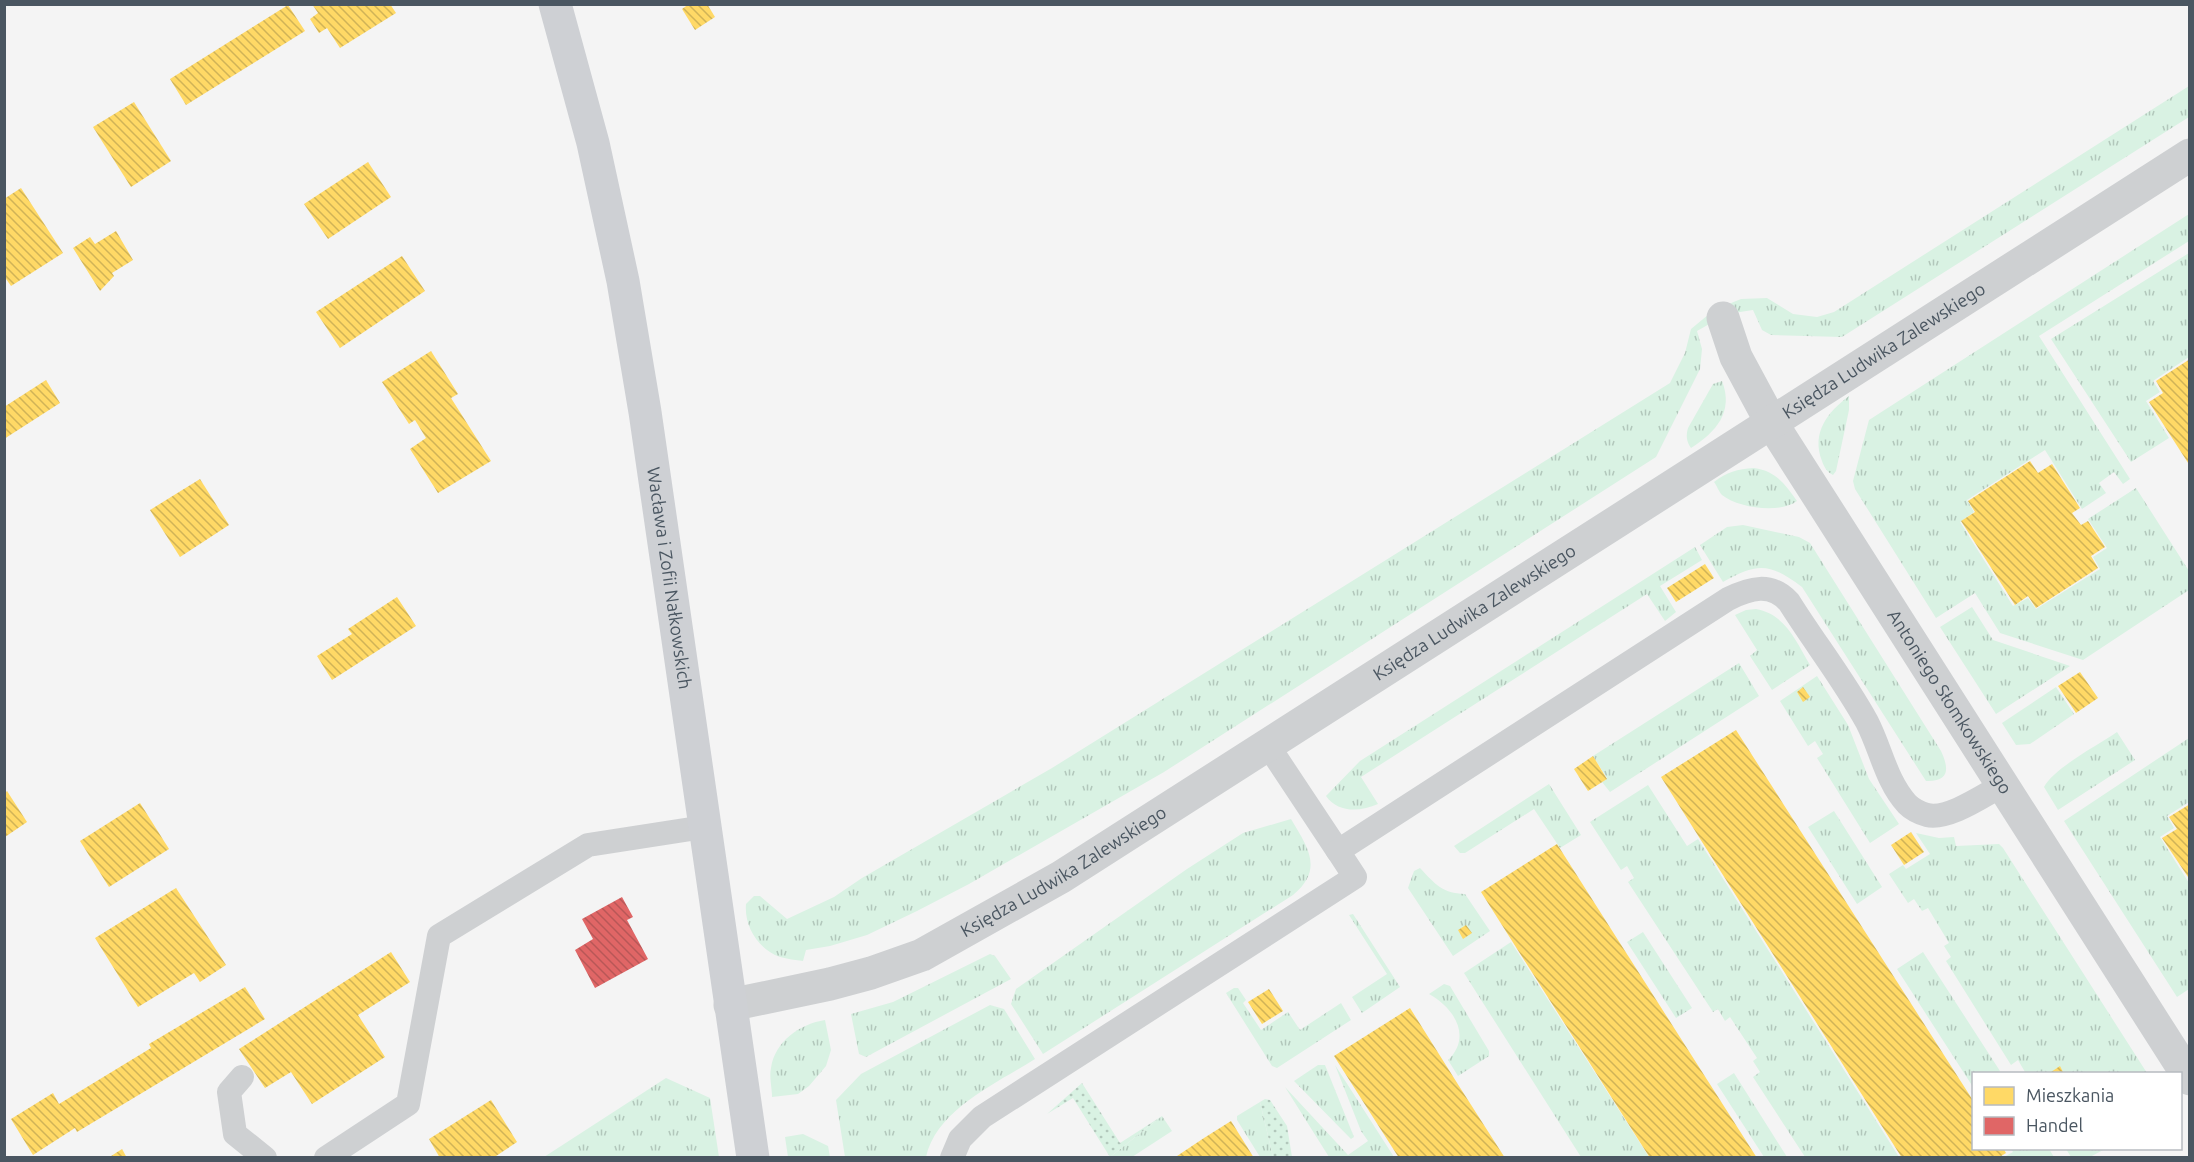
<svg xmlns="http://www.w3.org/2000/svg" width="2194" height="1162" font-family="Ubuntu,sans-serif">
<defs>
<pattern id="grass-tufts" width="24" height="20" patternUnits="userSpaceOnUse" patternTransform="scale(1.5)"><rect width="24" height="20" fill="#d9f2e3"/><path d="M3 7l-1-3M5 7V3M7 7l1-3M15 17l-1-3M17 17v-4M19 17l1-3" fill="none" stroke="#b2c7bb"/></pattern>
<pattern id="garden-dots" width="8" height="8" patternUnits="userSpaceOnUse" patternTransform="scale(1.5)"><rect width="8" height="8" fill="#d9f2e3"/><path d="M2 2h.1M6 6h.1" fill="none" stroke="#b2c7bb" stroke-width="1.8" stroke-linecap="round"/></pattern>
<pattern id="homes-back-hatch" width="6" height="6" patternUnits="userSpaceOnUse" patternTransform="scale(1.5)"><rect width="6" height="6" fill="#ffd966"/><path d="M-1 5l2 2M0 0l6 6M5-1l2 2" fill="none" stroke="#d0b357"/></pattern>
<pattern id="shops-back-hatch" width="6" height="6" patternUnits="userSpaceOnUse" patternTransform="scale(1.5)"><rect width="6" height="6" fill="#e06666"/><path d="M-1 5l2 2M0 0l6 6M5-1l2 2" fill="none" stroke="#b85757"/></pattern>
</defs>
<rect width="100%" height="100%" fill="#f4f4f4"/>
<!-- grass -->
<g fill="url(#grass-tufts)">
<path d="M2189 86V117L1842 337 1771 335 1762 330 1753 310 1727 314 1697 331 1702 349 1700 369 1656 457 1164 772 969 884 917 911 867 935 830 946 806 950 803 961C796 960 787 959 780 957 758 949 744 926 746 904L754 896H760L787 919 834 897 862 878 1052 768 1670 383 1685 353 1691 329 1714 310 1741 299 1767 298 1793 314 1817 317 1834 312Z"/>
<polygon points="2189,214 2189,241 2039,336 2130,479 2123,484 2114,472 2099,483 2106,493 2082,509 2045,450 1967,500 1974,512 1960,522 2013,606 2028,598 2036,609 2100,569 2093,557 2107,548 2088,519 2136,488 2189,571 2189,590 2083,660 2000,633 1975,593 1936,618 1855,489 1853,481 1869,420"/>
<polygon points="2189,253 2189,357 2153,381 2160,392 2146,401 2169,438 2131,462 2051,339"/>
<path d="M1722 381C1734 412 1716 432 1691 448 1686 441 1686 435 1688 428L1713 384Z"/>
<path d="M1849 396V410L1836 471 1833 475C1827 472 1824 467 1822 461 1811 432 1828 412 1849 396Z"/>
<path d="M1754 468C1776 471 1785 484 1797 501 1780 514 1738 508 1722 495 1719 492 1717 486 1714 482 1727 472 1737 469 1754 468Z"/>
<path d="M1743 525 1799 537 1810 543 1941 751C1949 768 1950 782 1926 781L1802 587C1770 563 1758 562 1723 582L1700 545 1727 527Z"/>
<path d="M1695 547 1702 560 1660 586 1676 612 1665 621 1647 594 1361 777 1378 804C1360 812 1338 813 1326 796L1360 761Z"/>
<polygon points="1972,607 1993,640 2070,666 1996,714 1940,627"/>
<path d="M1756 609C1785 614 1796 641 1810 665L1772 690 1750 656 1757 650 1735 615 1746 610Z"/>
<polygon points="1739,663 1759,696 1610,792 1602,782 1607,778 1593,756"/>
<polygon points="1817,676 1848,725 1869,779 1899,824 1870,843 1817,758 1823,754 1815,741 1808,746 1780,701"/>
<polygon points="2056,687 2074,714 2030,744 2016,745 2002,723"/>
<path d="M2117 732 2135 760 2058 810 2044 787C2054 768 2098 745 2117 732Z"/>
<polygon points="2189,738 2189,802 2167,816 2174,828 2160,837 2189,883 2189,989 2177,997 2064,821"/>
<polygon points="1549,784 1581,835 1560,848 1534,809 1465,853 1460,853 1454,846"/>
<polygon points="1648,785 1687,846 1698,839 1899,1157 1805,1157 1753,1077 1760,1072 1753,1061 1757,1058 1730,1017 1725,1021 1718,1009 1713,1012 1628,882 1634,878 1627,866 1621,870 1590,822"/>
<polygon points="1834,811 1882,887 1857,904 1808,827"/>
<path d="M1291 819C1308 848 1324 869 1293 895L1043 1054 1011 1004 1016 989 1187 869 1243 833Z"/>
<polygon points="1916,833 1939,838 1954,837 1956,846 1999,844 2003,848 2147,1073 2023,1073 2025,1072 2018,1060 2011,1065 1946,961 1951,957 1944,946 1949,943 1928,908 1922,911 1914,899 1908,903 1889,874 1903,865 1906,869 1930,854"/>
<path d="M1420 868C1436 885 1442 893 1465 894L1490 931 1453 956 1408 888 1414 871Z"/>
<polygon points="1353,914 1400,987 1362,1013 1352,997 1387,974 1349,915"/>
<polygon points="1643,932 1692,1008 1676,1018 1627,942"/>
<polygon points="1511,942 1649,1157 1581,1157 1464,973"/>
<polygon points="1923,952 2000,1071 1996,1073 1974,1074 1973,1087 1897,969"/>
<polygon points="990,954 995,956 1011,979 866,1057 859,1054 851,1014 893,1002"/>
<path d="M1444 984 1450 986 1489 1051V1056L1458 1076 1448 1060C1473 1036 1453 1007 1429 994Z"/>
<polygon points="1234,988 1238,988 1246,1000 1243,1003 1261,1030 1288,1012 1300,1030 1341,1003 1351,1020 1277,1068 1272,1066 1226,993"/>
<path d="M990 1005 1004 1009 1035 1059C996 1084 937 1109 926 1157H845L836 1100 861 1074Z"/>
<path d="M825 1020 831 1050 826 1066 809 1086 798 1094 772 1097C772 1088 769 1077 771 1068 775 1041 800 1024 825 1020Z"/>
<polygon points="1318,1065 1325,1065 1354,1137 1351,1139 1294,1081"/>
<polygon points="1335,1065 1394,1157 1329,1157 1285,1087 1348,1155 1368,1141 1361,1131"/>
<polygon points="1734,1073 1787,1157 1764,1157 1717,1084"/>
<polygon points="666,1078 710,1098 719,1157 544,1157"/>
<polygon points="1260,1102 1273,1157 1260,1157 1237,1120 1237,1116"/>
<polygon points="1162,1116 1172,1131 1132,1157 1110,1157"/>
<polygon points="803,1134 828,1146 830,1157 788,1157 785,1137"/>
<polygon points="2011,1149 2049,1149 2054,1157 2004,1157 2013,1152"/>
<polygon points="2066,1149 2105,1149 2090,1157 2071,1157"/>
</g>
<!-- garden -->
<g fill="url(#garden-dots)">
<polygon points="1082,1083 1120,1143 1162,1116 1110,1157 1073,1098 1047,1114"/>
<polygon points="1265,1099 1270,1100 1287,1126 1292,1157 1273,1157 1260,1102"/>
</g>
<!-- homes -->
<g fill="url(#homes-back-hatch)">
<polygon points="312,4 390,4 396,13 340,48 327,28 319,33 310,19 318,13"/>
<polygon points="689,4 707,4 715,17 695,30 682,9"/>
<polygon points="288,5 305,31 186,105 170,79"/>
<polygon points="134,102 171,161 131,187 93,127"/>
<polygon points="368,162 391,197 328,239 304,204"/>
<polygon points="21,188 63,253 11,286 4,276 4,199"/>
<polygon points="116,231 133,260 112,273 114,276 100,291 73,248 90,237 95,244"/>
<polygon points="402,256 425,291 340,348 316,312"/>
<polygon points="431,351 458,394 451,398 491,461 438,493 410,449 426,438 415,420 409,424 382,382"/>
<polygon points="2190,359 2190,466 2149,402 2163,393 2156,381"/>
<polygon points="46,380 60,403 4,439 4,407"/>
<polygon points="2030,461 2038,473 2052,464 2080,508 2072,513 2081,525 2088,521 2105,547 2091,556 2098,568 2036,608 2028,596 2015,605 1961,521 1975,512 1968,501"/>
<polygon points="200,479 229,525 180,557 150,510"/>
<polygon points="1705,564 1714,578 1676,602 1667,588"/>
<polygon points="397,597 416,626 332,680 317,656 352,634 348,629"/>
<polygon points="2080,672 2098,698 2076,713 2058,686"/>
<polygon points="1803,687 1810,697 1803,702 1797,692"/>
<polygon points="1736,730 1974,1102 1974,1148 2003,1148 2006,1153 1998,1158 1902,1158 1661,777"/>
<polygon points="1593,756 1607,779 1588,791 1574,769"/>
<polygon points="7,791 27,822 5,837 5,793"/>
<polygon points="140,803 169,849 109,887 80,841"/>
<polygon points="2190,804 2190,880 2162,838 2177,829 2169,817"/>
<polygon points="1911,832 1924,852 1904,865 1891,845"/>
<polygon points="1557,844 1618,940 1757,1158 1650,1158 1500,922 1481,892"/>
<polygon points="176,888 226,965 200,982 194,973 138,1007 95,938"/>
<polygon points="1466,925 1472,933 1463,939 1458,930"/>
<polygon points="391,952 410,982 358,1015 385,1057 312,1104 291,1072 265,1088 239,1049"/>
<polygon points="245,987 265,1019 77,1132 75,1128 33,1155 11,1119 53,1093 59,1104 151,1048 149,1044"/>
<polygon points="1269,989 1283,1011 1262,1024 1248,1002"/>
<polygon points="1410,1008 1459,1086 1505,1158 1399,1158 1334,1056"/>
<polygon points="2060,1066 2064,1074 2048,1074"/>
<polygon points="491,1100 517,1142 493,1158 440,1158 429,1139"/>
<polygon points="1231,1121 1254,1158 1174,1158 1204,1138"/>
<polygon points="122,1149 127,1158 108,1158"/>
</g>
<!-- shops -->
<polygon fill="url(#shops-back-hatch)" points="622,897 633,917 627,920 648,959 595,988 575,950 593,939 582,919"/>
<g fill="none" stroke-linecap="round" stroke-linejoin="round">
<!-- lane -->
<g stroke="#ced0d2" stroke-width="24">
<polyline points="1267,744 1338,851"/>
<polyline points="242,1077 229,1092 235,1134 265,1158"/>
<polyline points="326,1158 408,1104 439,936 588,845 704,827"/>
<path d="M952 1158 960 1139 982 1117 1355 877 1338 851 1728 599C1750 588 1771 582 1789 602 1814 642 1844 680 1867 722 1881 749 1886 781 1907 804 1913 810 1920 813 1927 815 1949 820 1984 795 2003 785"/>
</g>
<!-- street -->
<g stroke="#ced0d2" stroke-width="33">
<path id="s1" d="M1723 318 1736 357 1771 422 2190 1079"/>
<path id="s2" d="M730 1005 830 984 871 973 922 955 1061 877 2190 155"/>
</g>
<!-- secondary -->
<path stroke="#ced0d4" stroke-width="33" id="s3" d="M555 4 593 143 623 281 645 412 753 1158"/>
</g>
<g text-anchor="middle" stroke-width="6" stroke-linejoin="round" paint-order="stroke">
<!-- street labels -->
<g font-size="18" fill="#4a5661" stroke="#fff">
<text dy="6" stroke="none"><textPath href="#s2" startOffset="1335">Księdza Ludwika Zalewskiego</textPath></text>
<text dy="6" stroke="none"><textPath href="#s3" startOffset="586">Wacława i Zofii Nałkowskich</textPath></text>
<text dy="6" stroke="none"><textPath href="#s2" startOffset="849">Księdza Ludwika Zalewskiego</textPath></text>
<text dy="6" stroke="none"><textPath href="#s1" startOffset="447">Antoniego Słomkowskiego</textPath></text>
<text dy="6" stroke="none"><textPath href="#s2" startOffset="363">Księdza Ludwika Zalewskiego</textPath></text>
</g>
</g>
<!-- border -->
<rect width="2194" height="1162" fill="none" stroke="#4a5661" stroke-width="12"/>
<!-- legend -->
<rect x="1972" y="1072" width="210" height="78" fill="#ffffff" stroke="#b7bbc0" stroke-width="1.5"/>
<rect x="1984" y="1087" width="30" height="18" fill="#ffd966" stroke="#b7bbc0" stroke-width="1.5"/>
<text x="2026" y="1102" font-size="18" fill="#4a5661">Mieszkania</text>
<rect x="1984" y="1117" width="30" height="18" fill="#e06666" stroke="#b7bbc0" stroke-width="1.5"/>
<text x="2026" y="1132" font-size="18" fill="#4a5661">Handel</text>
</svg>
